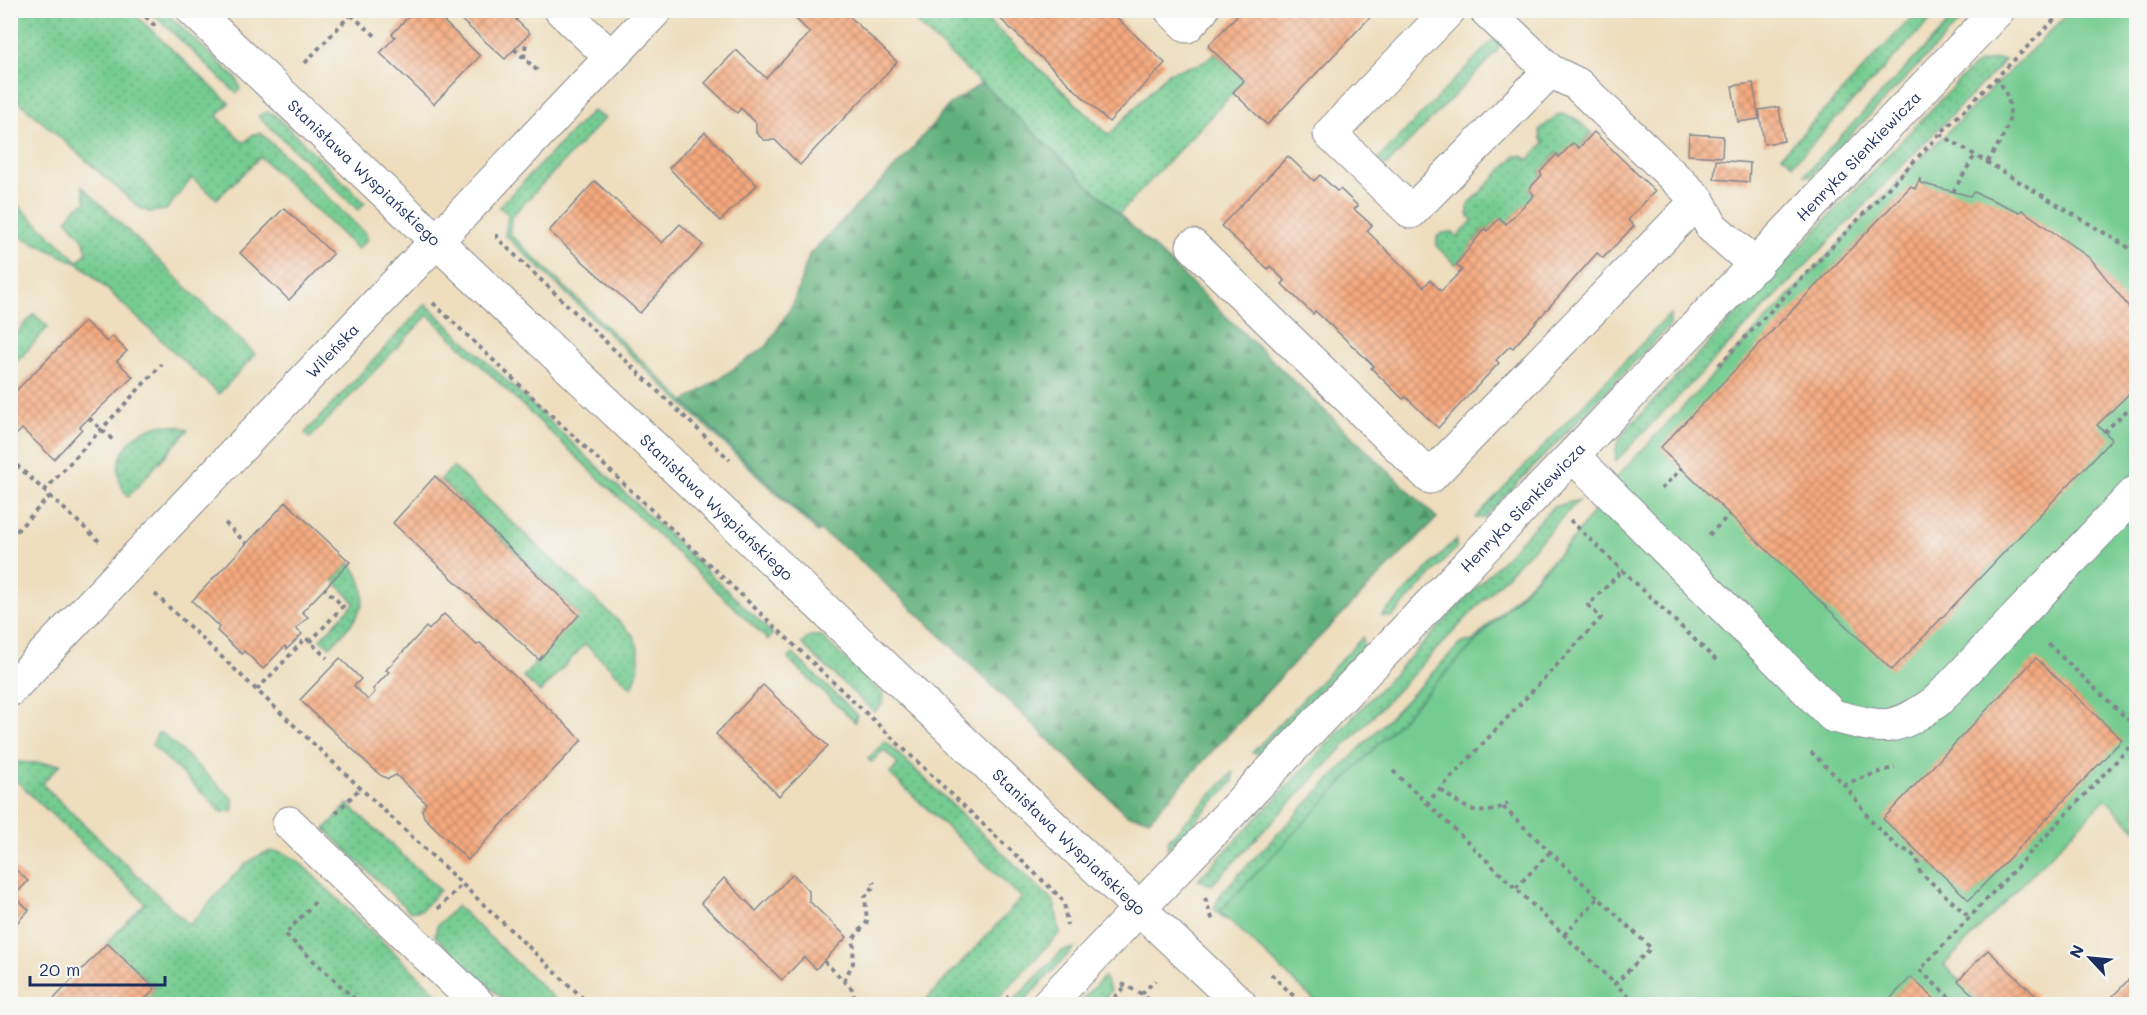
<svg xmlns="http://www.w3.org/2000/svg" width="2147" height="1015" font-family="Mali,sans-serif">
<defs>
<pattern id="grass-dots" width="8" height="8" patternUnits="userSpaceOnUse" patternTransform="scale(1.5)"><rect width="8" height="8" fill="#75cc91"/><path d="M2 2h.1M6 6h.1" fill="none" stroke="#5fa67a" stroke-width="1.8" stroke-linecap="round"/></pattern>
<pattern id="forest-firs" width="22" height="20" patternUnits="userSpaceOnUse" patternTransform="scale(1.5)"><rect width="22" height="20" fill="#60b07b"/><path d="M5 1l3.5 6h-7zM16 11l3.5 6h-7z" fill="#4e9068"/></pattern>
<pattern id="building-cross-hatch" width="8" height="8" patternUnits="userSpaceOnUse" patternTransform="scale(1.5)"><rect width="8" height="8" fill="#f5a97d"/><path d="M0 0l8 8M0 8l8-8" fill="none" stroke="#c68a6a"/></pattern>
</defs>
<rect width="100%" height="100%" fill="#f6f6f2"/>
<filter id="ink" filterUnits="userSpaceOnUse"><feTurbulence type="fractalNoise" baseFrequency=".0167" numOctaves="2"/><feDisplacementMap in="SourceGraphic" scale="12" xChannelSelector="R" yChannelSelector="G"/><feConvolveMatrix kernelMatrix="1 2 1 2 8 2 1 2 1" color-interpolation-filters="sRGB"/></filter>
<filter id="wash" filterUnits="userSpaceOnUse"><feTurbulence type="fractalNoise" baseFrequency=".008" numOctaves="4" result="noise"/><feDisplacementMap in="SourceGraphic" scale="24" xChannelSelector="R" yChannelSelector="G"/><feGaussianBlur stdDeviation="1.35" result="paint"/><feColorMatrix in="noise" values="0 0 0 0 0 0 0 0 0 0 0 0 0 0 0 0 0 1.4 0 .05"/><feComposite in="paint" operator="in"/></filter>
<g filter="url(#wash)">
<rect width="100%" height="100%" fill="#eedebe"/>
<!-- grass -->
<g fill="url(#grass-dots)" stroke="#487e78" stroke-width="1.5">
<polygon points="11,10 131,11 229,103 217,116 244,143 253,134 261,133 366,234 367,240 357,249 260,157 217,199 192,178 166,210 149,212 140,208 14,97 11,100"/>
<polygon points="1919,10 1939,11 1793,164 1782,155"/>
<polygon points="150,11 164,11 237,79 240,90 236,93"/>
<polygon points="904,11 978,11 1109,135 1168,73 1202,63 1215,53 1244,81 1119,214"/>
<polygon points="1960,11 1970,11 1811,176 1804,175"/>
<polygon points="1494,39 1500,45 1497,51 1386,166 1377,160"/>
<polygon points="1997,59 2005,60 1615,462 1617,444 1624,432 1964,75 1977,64"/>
<polygon points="592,111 605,118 511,217 510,234 818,530 818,533 505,235 508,214 499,207"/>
<polygon points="267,112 274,114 365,203 358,210 258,116"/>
<polygon points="1560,114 1575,118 1592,134 1579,148 1559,157 1556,154 1540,172 1542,175 1529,189 1534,195 1506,224 1500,218 1487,231 1484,229 1456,265 1437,247 1437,237 1442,233 1452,232 1457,237 1473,220 1468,215 1468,205 1515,156 1523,156 1528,160 1544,143 1541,139 1540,129"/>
<polygon points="82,186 255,354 219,394 81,265 11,232 11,199 78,261 87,252 83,239 67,220 74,209 86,202"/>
<polygon points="426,304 773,634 768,640 428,315 310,438 305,433"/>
<polygon points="34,314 48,327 11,368 11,339"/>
<polygon points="1670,314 1670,325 1484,518 1475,518"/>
<path d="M160 425 178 426 188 430 128 497C105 467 126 432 160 425Z"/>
<path d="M453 467 633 635C642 652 640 670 632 688L585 644 540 692 523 677 579 614 440 480Z"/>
<polygon points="1579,500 1212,885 1198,880 1553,507"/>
<polygon points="1574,538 1240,920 1226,920 1214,909 1221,893 1461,643 1473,641"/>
<polygon points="1456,539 1456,548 1392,617 1382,616"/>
<path d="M350 562C378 601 357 618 330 647L320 639 355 603 333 580Z"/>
<polygon points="810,636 821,636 883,695 882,705 874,712 802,644"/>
<polygon points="1363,637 1363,647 1260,754 1252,753"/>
<polygon points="793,654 857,715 855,722 788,659"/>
<polygon points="158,733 162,733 233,799 233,811 222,812 152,745"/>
<polygon points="885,741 1054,902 1060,933 992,1004 922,1004 1022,898 890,774 898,764 884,750 871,762 868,759"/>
<path d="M10 762 61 764 42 784 189 925C210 906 241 858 268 852 279 849 289 855 298 861L448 1004H140L155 988 107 943 145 903 11 776Z"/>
<polygon points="1233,772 1233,782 1167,850 1168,840"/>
<polygon points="348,804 440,890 421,910 410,912 325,829"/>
<polygon points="457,906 560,1004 508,1004 435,936 437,926"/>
<polygon points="1074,948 1021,1004 1010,1004 1062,951"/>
<polygon points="1104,977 1111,991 1098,1004 1077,1004"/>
</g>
<!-- forest -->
<polygon fill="url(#forest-firs)" stroke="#3e706c" stroke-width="1.5" points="982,83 1437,518 1290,667 1150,819 1127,815 922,618 851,552 818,530 684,402 767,346 793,304 809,255 908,154 948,106"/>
<!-- pitch -->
<polygon fill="#75cc91" stroke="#487e78" stroke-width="1.5" points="2071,11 2136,11 2136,829 2105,799 1944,965 1983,1004 1318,1004 1220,911 1574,538 1621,472 1910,169"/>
<g id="blocks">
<!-- building -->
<g fill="url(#building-cross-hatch)">
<polygon points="415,10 432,10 480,56 434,104 380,53 395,37 392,34"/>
<polygon points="450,10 525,10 516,20 530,33 505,59"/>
<polygon points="787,10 843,10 897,62 800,165 775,140 764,140 756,133 756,123 741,108 737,113 705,83 736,50 766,78 810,33"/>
<polygon points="991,10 1124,10 1117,18 1165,63 1109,122"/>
<polygon points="1242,10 1377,10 1267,125 1233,92 1244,81 1208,46"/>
<polygon points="1753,83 1759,119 1738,122 1732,86"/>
<polygon points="1779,107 1784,141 1764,144 1759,110"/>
<polygon points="705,132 757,185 720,221 669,168"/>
<polygon points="1594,132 1655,191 1628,220 1634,226 1603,258 1597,253 1513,348 1510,346 1496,360 1499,363 1438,428 1406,397 1403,399 1371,368 1374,366 1315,311 1313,314 1282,284 1285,281 1270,266 1268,269 1221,226 1288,156 1314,181 1320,175 1337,191 1340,189 1358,206 1354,209 1372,225 1367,231 1424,287 1430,280 1441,291 1462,270 1456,265 1485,228 1487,231 1500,218 1506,224 1534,195 1529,189 1542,175 1540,172 1557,154 1559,157 1573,143 1579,148"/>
<polygon points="1689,134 1723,136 1722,157 1688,155"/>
<polygon points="1716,160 1750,163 1749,182 1714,179"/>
<polygon points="1920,178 1920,183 1970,196 1974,192 2020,212 2022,210 2091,259 2136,316 2136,387 2097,425 2112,439 1892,670 1660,448 1911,186 1915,189"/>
<polygon points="595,181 662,243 680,224 703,245 640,313 549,231"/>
<polygon points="284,208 333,254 289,300 240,253"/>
<polygon points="85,321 107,342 112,336 127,351 117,361 133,377 89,418 80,427 82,429 54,459 22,429 15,436 10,432 10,397"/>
<polygon points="435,476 579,615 539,660 393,523"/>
<polygon points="286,502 350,562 302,612 308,617 296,629 302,634 287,649 285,646 263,669 244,651 242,654 217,631 219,627 192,601"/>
<polygon points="444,614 477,645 480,643 582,740 468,860 424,817 422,810 426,803 396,775 388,779 380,775 300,700 340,658 361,679 354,686 368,700 375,692 373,689 389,672 386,670 426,627 429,630"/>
<polygon points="2036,658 2122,740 1969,900 1883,819"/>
<polygon points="763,685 828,746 779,796 716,734"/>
<polygon points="10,864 28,881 14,896 29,910 10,930"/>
<polygon points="793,874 809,891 809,901 847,937 816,969 804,957 782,980 701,903 724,878 756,911"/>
<polygon points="107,943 155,989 140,1004 49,1004"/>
<polygon points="1988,950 2036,996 2027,1004 1983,1004 1958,981"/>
<polygon points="2136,972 2136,1004 2108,1004 2108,1001"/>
<polygon points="1911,977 1940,1004 1885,1004"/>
</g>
</g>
</g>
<g filter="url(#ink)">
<use href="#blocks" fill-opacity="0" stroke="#84868e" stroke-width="1.5"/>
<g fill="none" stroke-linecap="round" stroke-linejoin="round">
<!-- minor casing -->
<g stroke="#84868e" stroke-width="35">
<g id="minor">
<path id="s1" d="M193 10 1240 1004"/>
<polyline points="561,10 611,57"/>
<polyline points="1171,10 1187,26 1202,10"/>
<polyline points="1449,10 1330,134 1411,212 1550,71"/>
<polyline points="1486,10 1550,71 1577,84 1698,200 1712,227 1756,265"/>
<polyline points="1193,246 1430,477 1698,200"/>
<path d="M1573 456 1833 716C1885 729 1892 733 1937 701L2136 492"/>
<path id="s2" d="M10 690 656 10"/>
<polyline points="289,823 478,1004"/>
<path id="s3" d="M1048 1004 1998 10"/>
</g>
</g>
<!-- path -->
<g stroke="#84868e" stroke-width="4" stroke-dasharray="4.5 4.5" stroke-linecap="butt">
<polyline points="139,10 156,27"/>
<polyline points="351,15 378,38"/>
<polyline points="514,49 540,73"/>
<polyline points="524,58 526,42"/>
<polyline points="305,63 351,14 372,10"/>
<polyline points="1940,134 2136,252"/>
<path d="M1987 162C2008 130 2021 112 1997 78"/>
<polyline points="1953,192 1975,155"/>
<polyline points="497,234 497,238 730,460"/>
<polyline points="433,303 1059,896 1064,902 1067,925"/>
<polyline points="1719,365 1940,134 2064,10"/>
<polyline points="89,418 115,442"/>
<polyline points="2104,432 2136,402"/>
<polyline points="10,459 99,541"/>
<polyline points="1661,489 1682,468"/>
<polyline points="44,491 162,364"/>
<polyline points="1570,520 1719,663"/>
<polyline points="225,523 247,544"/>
<polyline points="1709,535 1730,514"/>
<polyline points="10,538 50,496"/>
<polyline points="2132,554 2136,567"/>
<polyline points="155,594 589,1004"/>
<polyline points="310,642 343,606 324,588"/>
<polyline points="2048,644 2136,727"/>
<polyline points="257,690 306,638 327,658"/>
<polyline points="1811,752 1844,784 1895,767"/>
<polyline points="1393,771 1427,803 1601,618 1588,605 1623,570"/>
<polyline points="1844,784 1872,822 1899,849 1909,851 1917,859 1920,872 1968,916"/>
<path d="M1441 790C1462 807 1482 821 1508 803"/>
<polyline points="1427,803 1615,984"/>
<polyline points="1503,807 1651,948 1615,984 1634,1001"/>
<polyline points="336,813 360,788"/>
<polyline points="1516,888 1550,852"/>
<polyline points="1205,898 1213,921"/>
<polyline points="315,902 285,934 360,1004"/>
<polyline points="438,909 462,884"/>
<polyline points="1564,935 1598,898"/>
<polyline points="824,961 852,989 856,1004"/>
<polyline points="1271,974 1302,1004"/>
<polyline points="844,981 853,963 854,938 867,922 865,897 875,885 873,882"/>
<polyline points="1122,984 1142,994 1153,1004"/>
<polyline points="1142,994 1155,980"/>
<polyline points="1001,1004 1009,996"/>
<polyline points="1108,1004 1125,987"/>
<polyline points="1956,1004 1920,970 2136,740"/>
</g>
<!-- minor -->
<use href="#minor" stroke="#fff" stroke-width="33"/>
</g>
</g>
<g text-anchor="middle" stroke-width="4.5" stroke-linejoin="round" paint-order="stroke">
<!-- street labels -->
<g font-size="16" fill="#1b2f5e" stroke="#f6f6f2">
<text dy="6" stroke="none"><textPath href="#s3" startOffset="1173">Henryka Sienkiewicza</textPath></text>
<text dy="6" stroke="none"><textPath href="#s1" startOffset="236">Stanisława Wyspiańskiego</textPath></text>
<text dy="6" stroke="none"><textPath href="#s2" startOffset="468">Wileńska</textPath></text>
<text dy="6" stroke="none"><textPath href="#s1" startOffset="722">Stanisława Wyspiańskiego</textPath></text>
<text dy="6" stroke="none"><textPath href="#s3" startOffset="687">Henryka Sienkiewicza</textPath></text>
<text dy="6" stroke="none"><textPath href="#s1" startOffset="1208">Stanisława Wyspiańskiego</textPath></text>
</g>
</g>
<!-- margin -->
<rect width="2147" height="1015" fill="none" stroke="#f6f6f2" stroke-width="36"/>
<!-- north arrow -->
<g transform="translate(2090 958) rotate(296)" stroke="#f6f6f2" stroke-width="4.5" paint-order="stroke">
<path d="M0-4.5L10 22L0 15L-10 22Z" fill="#1b2f5e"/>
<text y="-9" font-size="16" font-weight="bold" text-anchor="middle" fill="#1b2f5e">N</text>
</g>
<!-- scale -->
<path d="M30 976v9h135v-9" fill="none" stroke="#1b2f5e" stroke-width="3"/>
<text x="39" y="976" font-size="18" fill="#1b2f5e" stroke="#f6f6f2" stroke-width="4.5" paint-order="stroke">20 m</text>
</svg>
